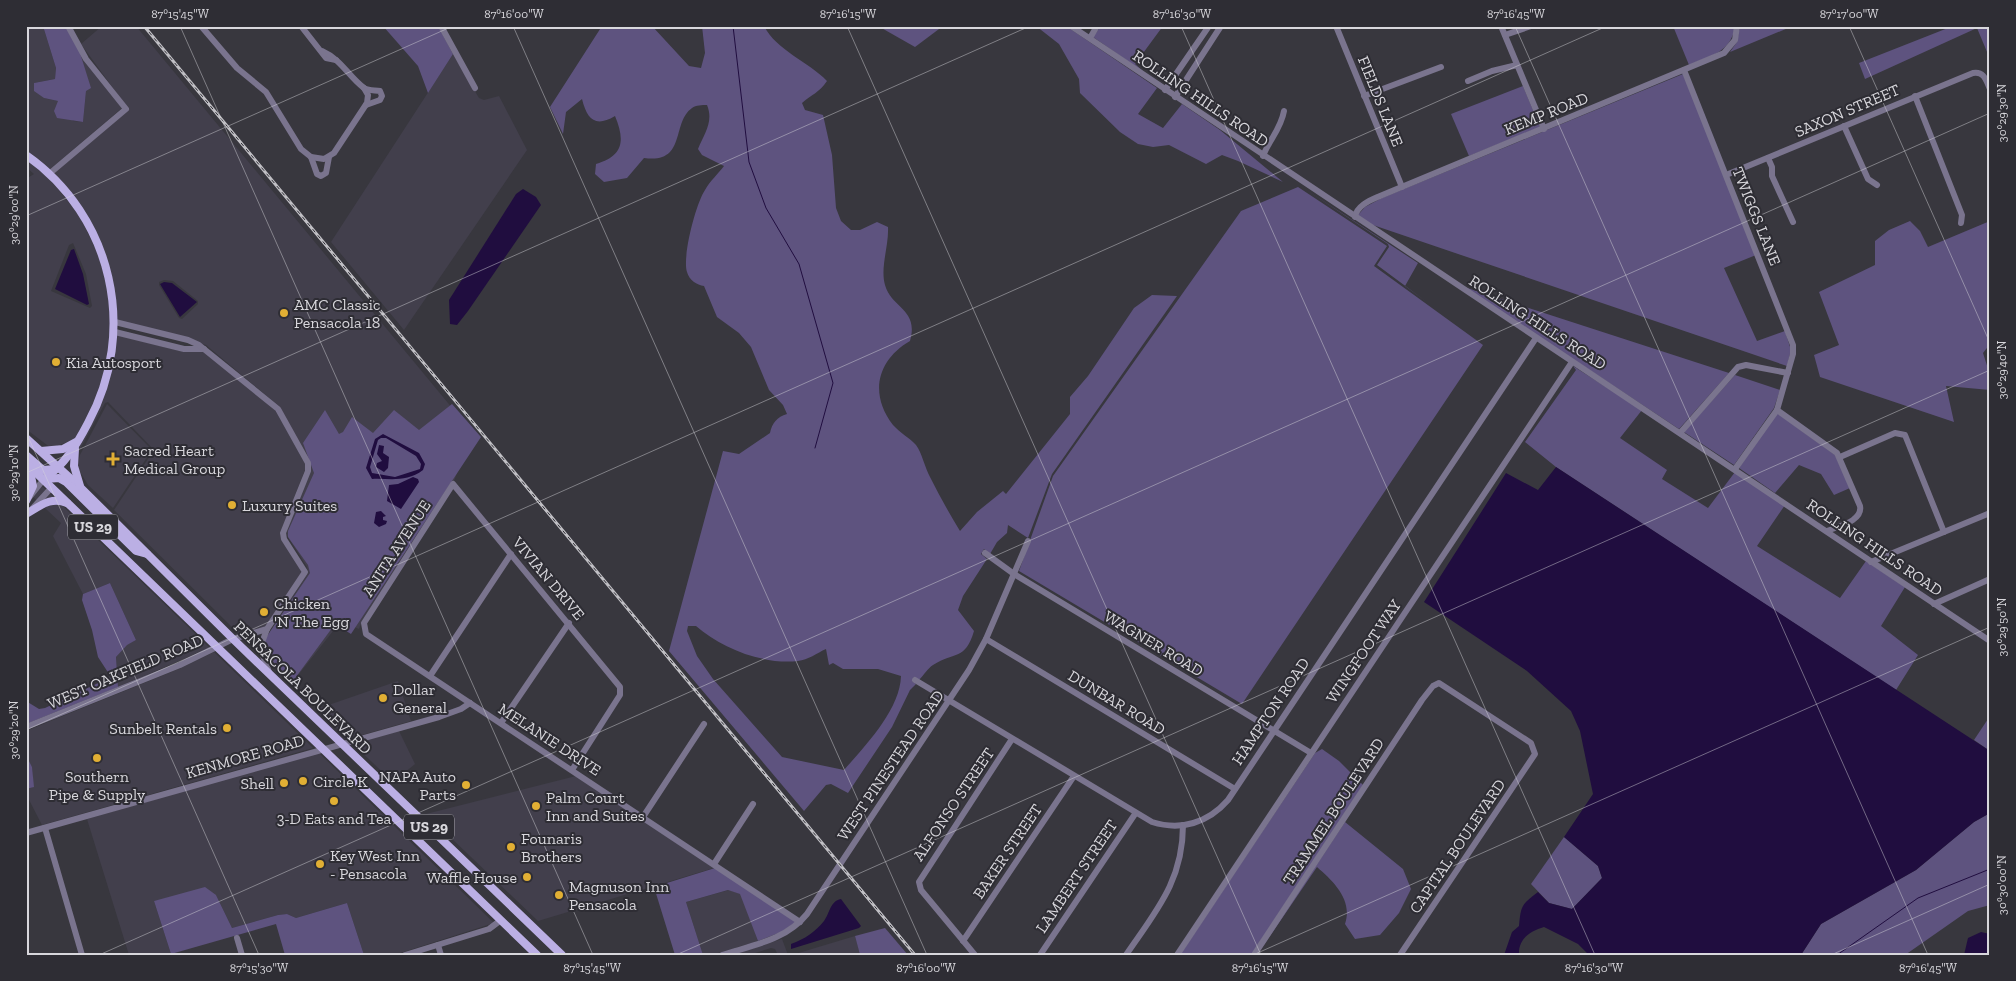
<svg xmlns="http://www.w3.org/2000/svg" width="2016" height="981" font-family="'Zilla Slab',serif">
<rect width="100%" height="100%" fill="#38373e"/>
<!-- built -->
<g fill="#423f4c" fill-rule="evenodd">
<polygon points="26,26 43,26 56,68 55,79 34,83 44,98 58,101 73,121 83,122 86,91 80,53 122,108 49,170 26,152"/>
<path d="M102 26H136L472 432 454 481H452L362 621 359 629 341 621 291 684 266 660 263 649 271 630 308 573 307 567 286 534 310 461 280 407 206 345 117 320 113 284 104 254 53 174 129 110 81 44ZM164 280 173 281 198 301V304L182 319 179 318 159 285V282Z"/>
<polygon points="453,54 479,98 484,100 499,96 527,150 404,330 331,242"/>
<path d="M26 159 49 178 79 215 99 256 110 300 109 355 97 399 76 439 51 448 26 429V179L34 174 26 167ZM73 243 86 274 92 306 90 308 51 291 69 245Z"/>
<polygon points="117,335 184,352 204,352 276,411 306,463 305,470 280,533 282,540 303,572 265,627 240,635 114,510 154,450 108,402 105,403 78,453 80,443 105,392"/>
<polygon points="107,404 152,450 113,508 88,485 79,470 78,463 80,455"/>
<polygon points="41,485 210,648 118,687 116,657 126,645 136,640 110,583 83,594 53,536 61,523 31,495"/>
<polygon points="214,652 313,748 42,825 26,794 26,789 33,787 32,767 26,755 26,731 181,668"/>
<polygon points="398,681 411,721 348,739 317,709"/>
<polygon points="399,731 415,764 393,782 353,744"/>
<polygon points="318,752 494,923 394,955 364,955 347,903 296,918 287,914 278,915 232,928 216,895 154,901 171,954 129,955 87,819"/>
<polygon points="576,776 714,868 538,921 426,814"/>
<polygon points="729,890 741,894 758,941 712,955 703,955 686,902"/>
<polygon points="855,936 860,955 792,955"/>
<polygon points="782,939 788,955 778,955 775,949 771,948 749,955 732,955"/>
</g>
<!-- green -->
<g fill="#5e537f" fill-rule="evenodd">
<polygon points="43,26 65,26 80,53 91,88 86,91 83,122 57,118 54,111 58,101 44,98 34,91 34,83 55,79 56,68"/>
<polygon points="383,26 438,26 453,54 428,93 418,66"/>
<path d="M602 26H652L689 66 701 68 705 53 702 26H764C777 51 808 61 827 81 819 93 812 94 802 103L805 110 823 115 832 155 836 208 841 221 851 230H860L877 222 888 227C889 246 880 267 885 285 892 309 919 309 910 341 877 360 869 394 893 425 900 433 910 438 916 445 922 453 925 468 930 477 939 495 949 513 960 531L977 512 1003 491 1006 494 1070 414V397L1088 376 1134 308 1152 295 1177 296 1052 474 1028 538 1008 525 1007 533 997 542 990 554 984 549 981 554 987 559 963 596 958 610 974 631C965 661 955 651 933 665 928 668 924 675 919 680L914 677 912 681 916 684 910 690 892 727 848 793 831 784 826 785 804 811 669 651 723 451 739 454 770 433C772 423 777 417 787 414L783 405 769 390 751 347 739 333 717 317 704 286C697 285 689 280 687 272 682 257 696 203 705 190 710 181 718 174 724 166L702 155 698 149C704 134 714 122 707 105 702 105 696 105 692 108 671 123 687 164 644 158L627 178 604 182 595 174 596 164C624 156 625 140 615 116 595 128 587 119 582 99L566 112 563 134 550 107ZM688 626H696C721 648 763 665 798 661 808 660 817 653 826 649L829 665 833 663 843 669H878L901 676C900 710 865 746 844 770L782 757 713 679 697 656 687 631Z"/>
<polygon points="878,26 943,26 915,47"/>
<polygon points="1036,26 1066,26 1157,88 1138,114 1163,128 1182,104 1220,130 1283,182 1238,161 1222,155 1206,164 1169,145 1153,147 1138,144 1120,132 1080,93 1079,79 1059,44"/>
<polygon points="1101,26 1163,26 1135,64 1145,73 1093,37"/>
<path d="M1673 26H1735C1731 53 1711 55 1689 65Z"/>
<polygon points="1740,26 1793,26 1730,52 1737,42"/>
<polygon points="1953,26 1990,26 1990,59 1977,28 1865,79 1859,63"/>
<polygon points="1683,74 1756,255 1724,268 1757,341 1785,331 1791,350 1787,366 1370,224 1358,215 1365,207 1382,198"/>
<polygon points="1523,86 1540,127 1469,156 1451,114"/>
<polygon points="1298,187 1387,246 1374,266 1483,345 1242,704 1019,571 1053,476 1241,211"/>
<polygon points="1305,189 1418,263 1405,286 1427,302 1377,265 1389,247 1388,244"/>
<polygon points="1910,221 1920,231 1928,247 1990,221 1990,344 1983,353 1990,375 1990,390 1946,386 1954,422 1820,377 1814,355 1839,345 1819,292 1875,265 1875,241 1889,230"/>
<polygon points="1464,287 1729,373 1679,429"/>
<polygon points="1573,366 1642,410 1620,438 1667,470 1662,479 1708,508 1735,472 1785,505 1757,546 1840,598 1866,561 1905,587 1881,626 1918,655 1896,690 1556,467 1525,442 1576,370"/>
<polygon points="1735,375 1780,390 1774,408 1734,465 1684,432"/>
<polygon points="452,404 481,437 351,634 335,624 293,681 264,653 263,642 310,573 308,565 288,537 288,531 314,473 303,443 325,410 339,434 343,432 352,417 373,433 394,410 419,430"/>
<polygon points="1777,413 1835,455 1850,488 1834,495 1821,474 1799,465 1775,493 1739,468"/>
<polygon points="110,583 136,640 127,645 116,657 118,687 26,724 26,701 39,709 45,708 111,677 98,657 92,630 82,600 83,594"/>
<polygon points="1990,716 1990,751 1974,740"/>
<polygon points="1322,749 1339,761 1363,785 1251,955 1180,955 1315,753"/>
<polygon points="26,755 32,767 34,787 26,789"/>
<polygon points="1990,813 1990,905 1968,911 1905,955 1801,955 1821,924 1916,870 1974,822"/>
<path d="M1345 822 1403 869 1411 889 1399 913 1380 935 1355 939 1345 924C1353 900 1334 882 1317 867L1257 955Z"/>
<polygon points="1564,837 1598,866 1602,878 1572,909 1549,903 1531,884"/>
<polygon points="715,868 796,922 781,932 758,941 740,894 728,890 686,902 703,955 675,955 654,887"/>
<polygon points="205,887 216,895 232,928 278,915 287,914 296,918 347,903 364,955 285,955 276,924 171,954 154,901"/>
<polygon points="885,928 908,955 860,955 855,936"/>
</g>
<!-- water -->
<g fill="#200d3f" fill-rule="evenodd">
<polygon points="523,189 536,197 541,205 468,311 457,325 450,324 449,300 516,194"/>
<polygon points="74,249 83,274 89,304 87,305 55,289 71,250"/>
<polygon points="164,282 172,283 197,302 180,317 160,284"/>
<path d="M383 434 419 453 425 464 423 470C406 483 389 478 372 479L366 468 375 439ZM381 438H386L416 456 421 464 420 469 395 477 372 473 370 467 378 440Z"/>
<polygon points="379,445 384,446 383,453 389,457 388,468 384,472 376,467 377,463 382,461 377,454"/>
<path d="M1556 467 1990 751V813L1974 822 1916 870 1821 924 1801 955H1589L1578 944 1544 927C1530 931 1518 939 1519 955H1504L1512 932 1519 926C1521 906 1521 905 1538 892L1549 903 1572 909 1602 878 1598 866 1564 837 1593 794 1580 731 1571 711 1527 671 1424 602 1506 473 1538 490Z"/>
<polygon points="413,477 418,479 419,482 401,509 387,501 389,485 398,484"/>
<polygon points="381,511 386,516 383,517 383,520 387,521 386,524 379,527 374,523 376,512"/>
<path d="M841 899 861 926 859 928 791 949V944C805 939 815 932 824 921 830 913 830 901 841 899Z"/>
<polygon points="1981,932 1990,934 1990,955 1964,955 1968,938"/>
</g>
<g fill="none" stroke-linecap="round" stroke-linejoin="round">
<!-- stream -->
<g stroke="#200d3f" stroke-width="1">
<polyline points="733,26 749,162 766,208 799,264 833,383 815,448"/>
<polyline points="1837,955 1918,898 1990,869"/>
</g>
<!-- minor -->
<g stroke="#7a748e" stroke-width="6">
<polyline points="201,26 237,68 266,92 301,149 311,157 324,159 334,153 367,103 368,95 364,88"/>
<polyline points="301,26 326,58 336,60"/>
<polyline points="441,26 475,88"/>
<polyline points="1071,26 1990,641"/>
<polyline points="1336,26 1402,187"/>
<polyline points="1501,26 1544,129"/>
<polyline points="1505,35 1531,26"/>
<polyline points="1090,38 1097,26"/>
<path d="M322 51C342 60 348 76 364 88 369 91 375 90 380 91L382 96 380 100 366 105"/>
<polyline points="1684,70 1793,345 1793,354 1777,410 1735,469"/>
<polyline points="1468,81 1492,71 1517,65"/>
<polyline points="1165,90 1209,26"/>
<polyline points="1364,96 1441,67"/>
<polyline points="1915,96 1962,215 1961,223"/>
<polyline points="1175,97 1221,26"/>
<polyline points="1844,126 1868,179 1877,185"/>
<path d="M1263 156C1269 140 1281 129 1284 111"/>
<polyline points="311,157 317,174 321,176 326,173 329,157"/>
<polyline points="1768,158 1772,167 1772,176 1793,222"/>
<polyline points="49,174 126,109 86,59 68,26"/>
<path d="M1726 175 1973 73C1984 71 1986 80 1990 89"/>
<path d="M1355 217C1357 205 1371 200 1380 196L1724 53 1735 40 1737 26"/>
<polyline points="115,332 184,349 204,349"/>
<path d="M1777 410 1837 453 1860 506C1863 521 1839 526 1827 531"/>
<polyline points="1680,433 1738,367 1746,365 1788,373"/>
<polyline points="1840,457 1895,433 1905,435 1944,532"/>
<polyline points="28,499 44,479"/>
<polyline points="31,510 52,487"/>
<polyline points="985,553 1014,574 1311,753"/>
<polyline points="1871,562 1990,513"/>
<polyline points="1934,604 1990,579"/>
<polyline points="267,629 260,648 269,672"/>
<polyline points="986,639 1235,789"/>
<polyline points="430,676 511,554"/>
<path d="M915 680 1152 822C1181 831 1208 823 1228 800L1536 338"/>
<polyline points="501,723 569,623"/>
<polyline points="26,727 180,665 233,639 267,629 305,572 284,539 283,533 308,471 308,463 278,409 199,345 188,340 115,322"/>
<polyline points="572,770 620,695 620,687 453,484 364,623 366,634 800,922"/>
<polyline points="643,817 704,724"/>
<polyline points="45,828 82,955"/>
<polyline points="26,833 439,717 461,709 470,703"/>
<polyline points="714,864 753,804"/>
<polyline points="237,938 242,955"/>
<polyline points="963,941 1074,776"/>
<polyline points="438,945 441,955"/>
<polyline points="405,955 489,929 501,920"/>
<path d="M722 955C753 945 786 940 807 914L969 670 986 639 1028 541"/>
<polyline points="975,955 921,890 919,882 1012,739"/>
<polyline points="1040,955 1135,814"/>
<path d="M1126 955C1156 911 1183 881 1183 825"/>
<polyline points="1177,955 1572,362"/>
<polyline points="1254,955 1422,700 1433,686 1439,683 1531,743 1535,754 1400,955"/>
</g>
<!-- major -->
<g stroke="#bbafe4" stroke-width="8">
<path d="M26 155C113 216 138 331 88 423 76 446 65 464 44 479"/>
<polyline points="26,438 81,488 233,639 562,955"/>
<polyline points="75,449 74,466 80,486"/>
<polyline points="41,451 63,449 76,442"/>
<polyline points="26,455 43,470 55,469"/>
<polyline points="26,463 537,955"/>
<polyline points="46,479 59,478 66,482 136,551 147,554"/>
<polyline points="26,501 33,486 29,466"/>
<path d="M26 514C40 506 51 496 67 503"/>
</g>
<!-- rail casing -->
<g stroke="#c1c0c5" stroke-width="3">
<polyline id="rail" points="144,26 915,955"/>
</g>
<!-- rail -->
<use href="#rail" stroke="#2e2d34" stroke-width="1" stroke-dasharray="4" stroke-linecap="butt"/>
</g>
<!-- ticks -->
<path fill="none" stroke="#d8d7dc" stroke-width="1" stroke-opacity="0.45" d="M180 26 593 955M513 26 927 955M847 26 1261 955M1181 26 1595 955M1515 26 1928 955M1849 26 1990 343M26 216 453 26M26 432 259 955M26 473 1030 26M26 730 1607 26M99 955 1990 113M676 955 1990 370M1253 955 1990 627M1831 955 1990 884"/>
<!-- markers -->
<g fill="#e1af34" stroke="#2e2d34" stroke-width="2">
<circle cx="284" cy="313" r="5"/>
<circle cx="56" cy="362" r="5"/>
<path d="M110.5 451.5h5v5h5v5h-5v5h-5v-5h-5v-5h5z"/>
<circle cx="232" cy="505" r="5"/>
<circle cx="264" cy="612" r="5"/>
<circle cx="383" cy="698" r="5"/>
<circle cx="227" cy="728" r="5"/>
<circle cx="97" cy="758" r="5"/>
<circle cx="303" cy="781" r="5"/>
<circle cx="284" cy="783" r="5"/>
<circle cx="466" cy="785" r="5"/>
<circle cx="334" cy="801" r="5"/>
<circle cx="536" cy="806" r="5"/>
<circle cx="511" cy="847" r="5"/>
<circle cx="320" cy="864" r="5"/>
<circle cx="527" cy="877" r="5"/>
<circle cx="559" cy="895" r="5"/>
</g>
<g text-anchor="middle" stroke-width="4" stroke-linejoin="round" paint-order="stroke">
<!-- shield labels -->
<g fill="#2e2d34" stroke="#a5a4aa" stroke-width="1">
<rect x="68" y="514.5" width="50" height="25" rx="4"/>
<rect x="404" y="814.5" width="50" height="25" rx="4"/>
</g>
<g font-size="15" font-weight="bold" fill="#d8d7dc">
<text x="93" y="532">US 29</text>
<text x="429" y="832">US 29</text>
</g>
<!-- street labels -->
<g font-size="16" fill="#d8d7dc" stroke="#2e2d34">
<text transform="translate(1201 98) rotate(34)" y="6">ROLLING HILLS ROAD</text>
<text transform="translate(1381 101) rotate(68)" y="6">FIELDS LANE</text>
<text transform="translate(1847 110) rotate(-23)" y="6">SAXON STREET</text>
<text transform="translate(1546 113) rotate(-22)" y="6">KEMP ROAD</text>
<text transform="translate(1757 216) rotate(68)" y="6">TWIGGS LANE</text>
<text transform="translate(1538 322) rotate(33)" y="6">ROLLING HILLS ROAD</text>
<text transform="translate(1875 547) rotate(34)" y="6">ROLLING HILLS ROAD</text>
<text transform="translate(396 548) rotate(-57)" y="6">ANITA AVENUE</text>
<text transform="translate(549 578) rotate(50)" y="6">VIVIAN DRIVE</text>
<text transform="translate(1154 643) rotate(31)" y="6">WAGNER ROAD</text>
<text transform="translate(1363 651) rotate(-56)" y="6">WINGFOOT WAY</text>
<text transform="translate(125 671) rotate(-23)" y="6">WEST OAKFIELD ROAD</text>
<text transform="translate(303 687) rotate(44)" y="6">PENSACOLA BOULEVARD</text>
<text transform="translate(1117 702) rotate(31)" y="6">DUNBAR ROAD</text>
<text transform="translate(1270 711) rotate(-56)" y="6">HAMPTON ROAD</text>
<text transform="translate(550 739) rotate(33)" y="6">MELANIE DRIVE</text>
<text transform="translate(245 756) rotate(-16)" y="6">KENMORE ROAD</text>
<text transform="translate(890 765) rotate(-56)" y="6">WEST PINESTEAD ROAD</text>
<text transform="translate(953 804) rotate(-56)" y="6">ALFONSO STREET</text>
<text transform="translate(1333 811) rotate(-57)" y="6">TRAMMEL BOULEVARD</text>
<text transform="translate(1457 846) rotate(-56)" y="6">CAPITAL BOULEVARD</text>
<text transform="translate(1007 851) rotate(-56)" y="6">BAKER STREET</text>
<text transform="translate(1076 876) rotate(-56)" y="6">LAMBERT STREET</text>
</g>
<!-- poi labels -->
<g font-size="16" fill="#d8d7dc" stroke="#2e2d34" text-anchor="start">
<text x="294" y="310">AMC Classic<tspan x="294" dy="18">Pensacola 18</tspan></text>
<text x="66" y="368">Kia Autosport</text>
<text x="124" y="456">Sacred Heart<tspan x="124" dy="18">Medical Group</tspan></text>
<text x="242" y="511">Luxury Suites</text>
<text x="274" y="609">Chicken<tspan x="274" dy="18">'N The Egg</tspan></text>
<text x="393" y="695">Dollar<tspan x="393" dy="18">General</tspan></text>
<text x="217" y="734" text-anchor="end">Sunbelt Rentals</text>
<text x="97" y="782" text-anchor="middle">Southern<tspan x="97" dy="18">Pipe &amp; Supply</tspan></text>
<text x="456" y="782" text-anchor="end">NAPA Auto<tspan x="456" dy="18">Parts</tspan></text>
<text x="313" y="787">Circle K</text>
<text x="274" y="789" text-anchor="end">Shell</text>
<text x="546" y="803">Palm Court<tspan x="546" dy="18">Inn and Suites</tspan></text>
<text x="334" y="824" text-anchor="middle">3-D Eats and Tea</text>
<text x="521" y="844">Founaris<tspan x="521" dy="18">Brothers</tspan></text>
<text x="330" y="861">Key West Inn<tspan x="330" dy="18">- Pensacola</tspan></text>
<text x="517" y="883" text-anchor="end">Waffle House</text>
<text x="569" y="892">Magnuson Inn<tspan x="569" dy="18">Pensacola</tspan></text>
</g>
</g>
<!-- border -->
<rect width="2016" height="981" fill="none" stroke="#2e2d34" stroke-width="55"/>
<rect x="28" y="28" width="1960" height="926" fill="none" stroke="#d8d7dc" stroke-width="2"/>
<g font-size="12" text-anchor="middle" fill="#d8d7dc">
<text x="180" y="18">87°15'45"W</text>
<text x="514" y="18">87°16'00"W</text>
<text x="848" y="18">87°16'15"W</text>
<text x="1182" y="18">87°16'30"W</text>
<text x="1516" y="18">87°16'45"W</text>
<text x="1849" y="18">87°17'00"W</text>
<text transform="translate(2002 113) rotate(-90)" y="4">30°29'30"N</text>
<text transform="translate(14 215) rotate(-90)" y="4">30°29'00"N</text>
<text transform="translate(2002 370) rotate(-90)" y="4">30°29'40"N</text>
<text transform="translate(14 473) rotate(-90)" y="4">30°29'10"N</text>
<text transform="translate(2002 627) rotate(-90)" y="4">30°29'50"N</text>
<text transform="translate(14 730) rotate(-90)" y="4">30°29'20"N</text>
<text transform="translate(2002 885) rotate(-90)" y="4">30°30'00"N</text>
<text x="259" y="972">87°15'30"W</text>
<text x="592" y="972">87°15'45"W</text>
<text x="926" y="972">87°16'00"W</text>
<text x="1260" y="972">87°16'15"W</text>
<text x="1594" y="972">87°16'30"W</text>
<text x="1928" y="972">87°16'45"W</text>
</g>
</svg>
